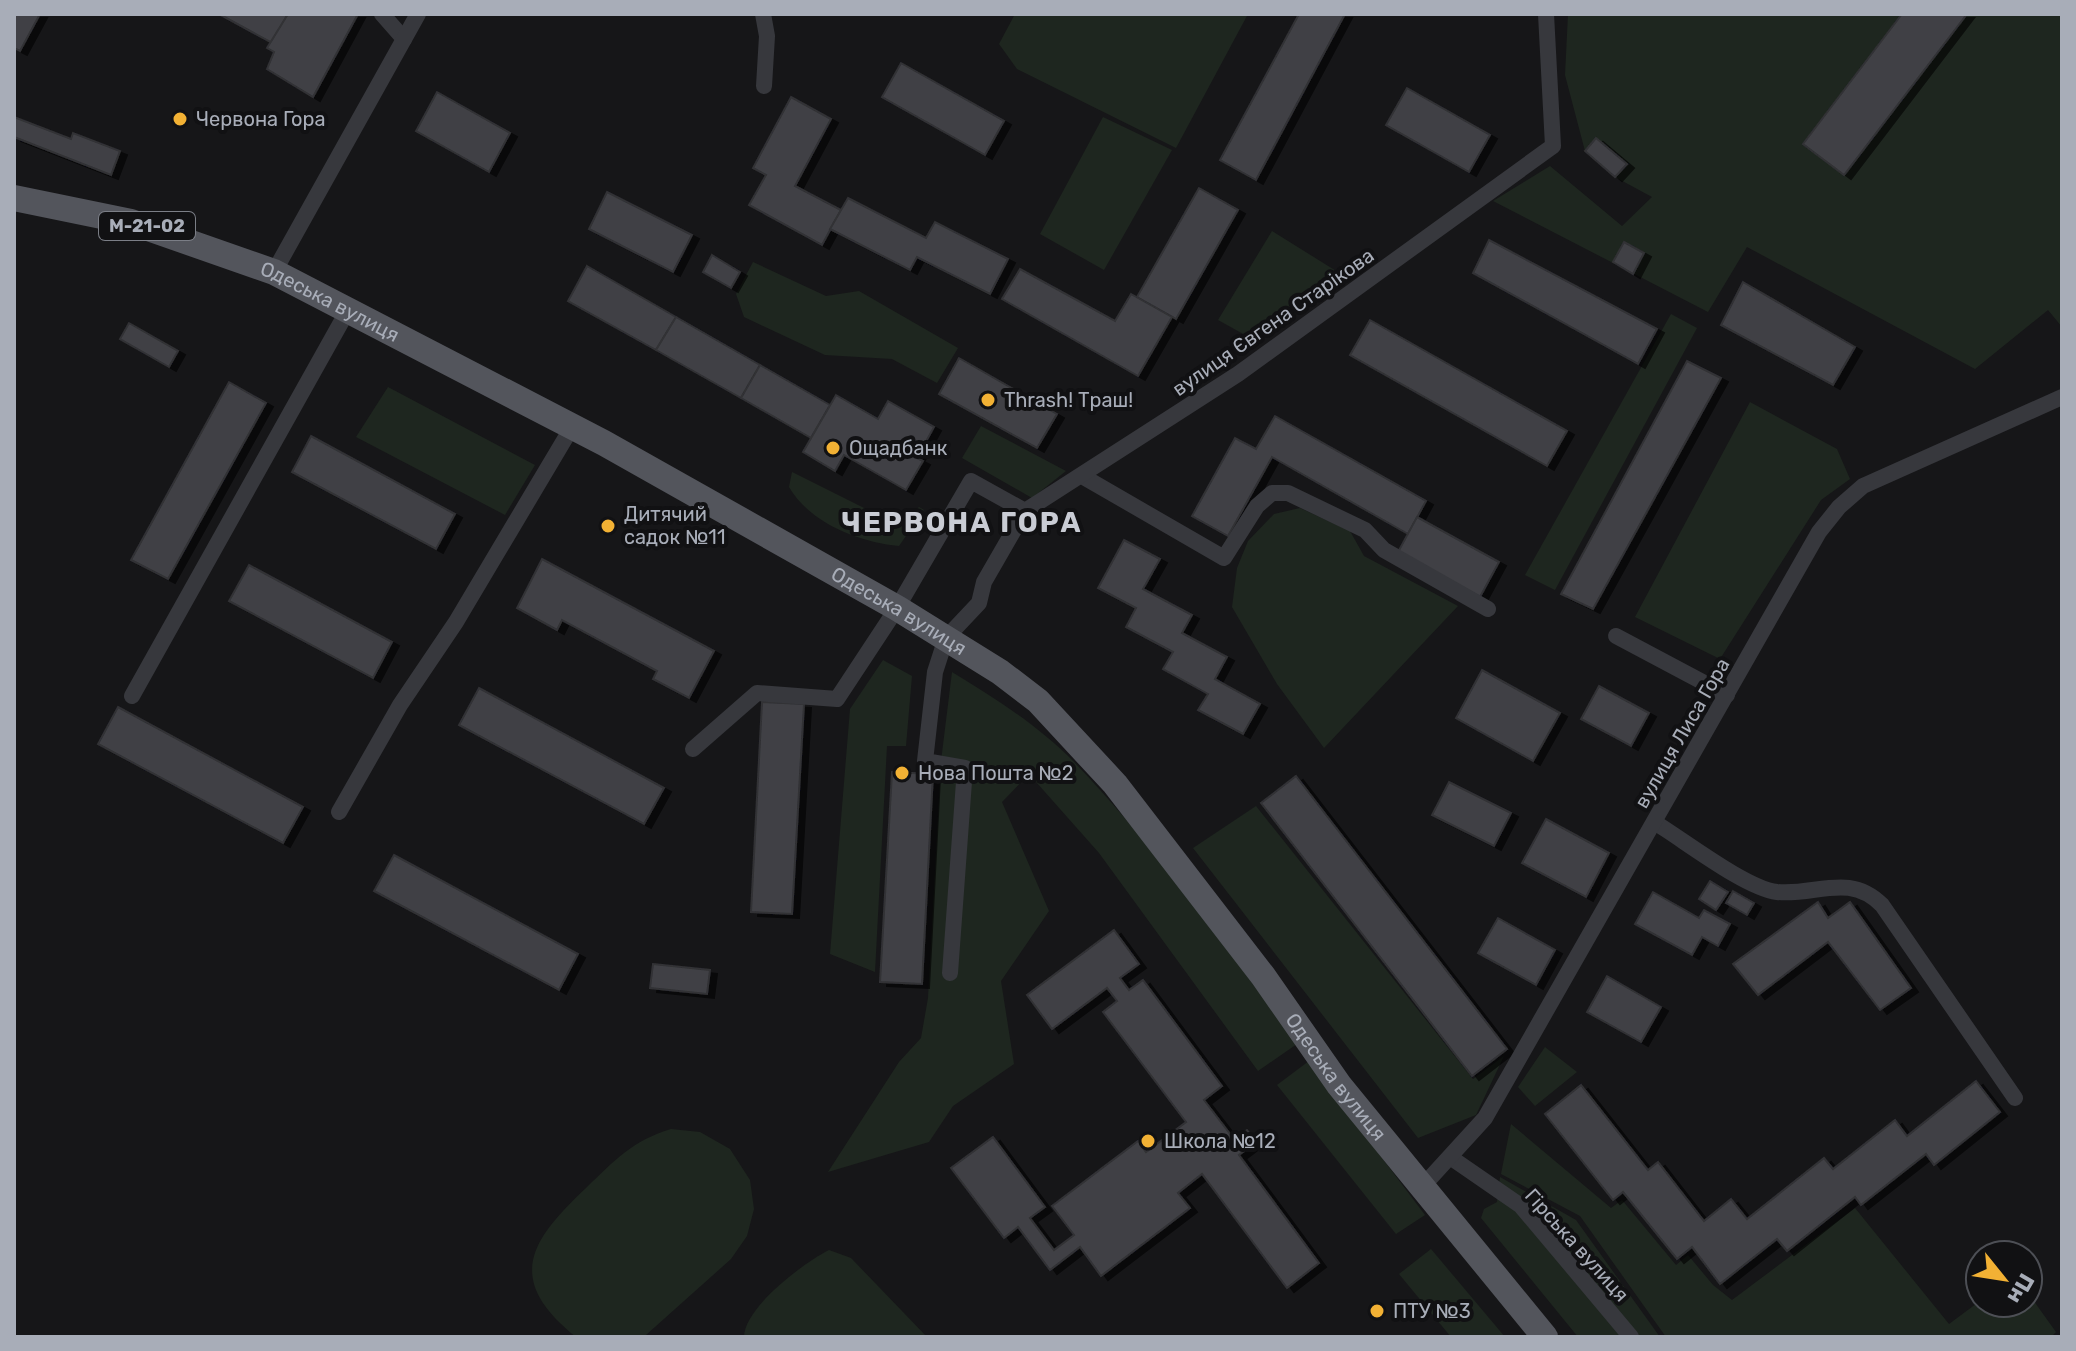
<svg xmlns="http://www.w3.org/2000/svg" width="2076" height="1351" font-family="Rubik,sans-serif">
<defs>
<filter id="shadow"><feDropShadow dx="7" dy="4" stdDeviation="0" flood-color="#0009"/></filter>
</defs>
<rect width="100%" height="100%" fill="#161618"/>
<!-- green -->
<g fill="#1e261f">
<polygon points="1015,14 1248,14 1176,148 1017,69 999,44"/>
<polygon points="1568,14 2062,14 2062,327 2048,310 1975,369 1747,247 1708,312 1493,201 1550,166 1622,226 1652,197 1615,177 1585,151 1565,75"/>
<polygon points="1103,117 1172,150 1104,270 1040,234"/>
<polygon points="1272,231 1341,274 1343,284 1254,340 1218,320"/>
<polygon points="753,262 826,296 859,291 958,348 937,383 892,359 825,355 744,317 736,294"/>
<polygon points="1671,314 1697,328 1555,590 1525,575"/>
<polygon points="388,387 535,465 505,515 356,437"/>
<polygon points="1750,402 1837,449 1850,479 1821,500 1720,659 1635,617"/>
<polygon points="981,426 1066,471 1032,498 962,458"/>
<path d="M792 472 900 526 919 507 924 510 899 546C858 542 810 523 789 487Z"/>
<polygon points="1300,508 1350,531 1364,556 1458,606 1324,748 1277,684 1232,607 1237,568 1248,541 1274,514"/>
<polygon points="883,660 912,676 906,746 887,746 875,972 830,954 850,709"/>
<path d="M952 672C995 698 1039 726 1074 762 1157 848 1226 948 1297 1044L1258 1071 1099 853 1029 774 1002 802 1049 911 1001 981 1014 1064 953 1106 929 1142 828 1172 899 1062 921 1038 928 998 941 761Z"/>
<polygon points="1256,806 1473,1079 1504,1056 1476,1115 1418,1138 1193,848"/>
<polygon points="1545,1047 1577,1072 1535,1106 1518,1087"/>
<polygon points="1309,1061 1425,1215 1396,1234 1277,1085"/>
<polygon points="1511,1124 1611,1208 1622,1200 1676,1265 1688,1255 1713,1285 1732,1300 1855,1208 1949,1324 1980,1301 2028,1303 2028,1293 2056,1332 2051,1337 1666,1337 1580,1216 1501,1174"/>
<path d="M671 1129 700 1132 730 1149 750 1180 754 1209 747 1236 731 1259 646 1335 576 1337C504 1279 530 1241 586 1188 615 1160 632 1141 671 1129Z"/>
<polygon points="1500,1177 1576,1220 1660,1337 1578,1337 1481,1218 1484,1209 1497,1202"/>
<polygon points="1431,1249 1505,1337 1451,1337 1399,1274"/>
<path d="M829 1250 851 1258 927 1337H744C744 1308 803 1263 829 1250Z"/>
</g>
<!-- building -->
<g fill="#404145" stroke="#303034" stroke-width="2" filter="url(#shadow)">
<polygon points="14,14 40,14 20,51 14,48"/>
<polygon points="219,14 288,14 272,43"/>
<polygon points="288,14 358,14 313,97 267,69 274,52 267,48"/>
<polygon points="1299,14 1345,14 1256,180 1220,160"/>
<polygon points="1902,14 1967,14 1844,175 1803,144"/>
<polygon points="901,63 1004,121 985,155 882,97"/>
<polygon points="1407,88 1490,135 1469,172 1386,125"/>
<polygon points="437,92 510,133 489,172 416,131"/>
<polygon points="791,97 831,119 795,186 841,210 822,245 749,205 766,175 753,168"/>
<polygon points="14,117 71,139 73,133 120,151 111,175 14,137"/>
<polygon points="1596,138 1627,164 1615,177 1585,151"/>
<polygon points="1199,188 1238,210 1176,319 1137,297"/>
<polygon points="607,192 692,235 673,272 589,229"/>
<polygon points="848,198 926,238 935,222 1008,259 990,294 917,257 910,270 830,229"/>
<polygon points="1489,240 1657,329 1638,364 1473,273"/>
<polygon points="1624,242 1644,253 1633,274 1613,262"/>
<polygon points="712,255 740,272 731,288 703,272"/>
<polygon points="587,266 676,317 656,350 568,301"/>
<polygon points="1020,269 1115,321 1131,294 1172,317 1138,376 1002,299"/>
<polygon points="1743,282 1855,347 1833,385 1721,325"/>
<polygon points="676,317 760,365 741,398 656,350"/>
<polygon points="1370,320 1567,431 1547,466 1350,355"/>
<polygon points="129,323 178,351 169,367 120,339"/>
<polygon points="959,358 1057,414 1037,448 939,394"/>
<polygon points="1687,361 1721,378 1593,609 1561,594"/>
<polygon points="760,365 830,405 811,438 741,398"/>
<polygon points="229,382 266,403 168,579 131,560"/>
<polygon points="836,395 878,419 888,401 934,427 917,458 923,461 906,490 844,455 835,471 803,452"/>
<polygon points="1275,416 1426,501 1408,534 1272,457 1228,536 1192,516 1235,438 1256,449"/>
<polygon points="311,436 455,514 436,549 292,472"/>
<polygon points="1417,517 1499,562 1480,597 1398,552"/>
<polygon points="1124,540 1160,559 1143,589 1192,615 1182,633 1227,657 1215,679 1260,704 1243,734 1198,710 1208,694 1163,669 1173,652 1126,627 1136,608 1098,588"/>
<polygon points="542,559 714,651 689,698 653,679 657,671 562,620 557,630 517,608"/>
<polygon points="249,565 392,642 373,678 229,601"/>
<polygon points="1482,670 1560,713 1533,761 1456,718"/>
<polygon points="1599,686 1649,713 1631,746 1581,719"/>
<polygon points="479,688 664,788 644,824 459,725"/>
<polygon points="762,702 804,704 792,914 751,912"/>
<polygon points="118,707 303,807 283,843 98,744"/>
<polygon points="892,772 933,774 922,984 880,982"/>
<polygon points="1296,776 1507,1049 1472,1076 1261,803"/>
<polygon points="1449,782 1511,813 1494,846 1432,815"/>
<polygon points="1546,819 1609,853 1586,897 1522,863"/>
<polygon points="394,855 578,954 559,990 374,891"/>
<polygon points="1710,881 1728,892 1716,910 1699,899"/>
<polygon points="1733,891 1754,903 1747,915 1726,903"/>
<polygon points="1653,892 1699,918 1704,910 1730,924 1718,946 1702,937 1692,955 1635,924"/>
<polygon points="1818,902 1828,918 1850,902 1911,988 1880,1010 1828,942 1758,995 1733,964"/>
<polygon points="1498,918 1555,950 1536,985 1478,953"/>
<polygon points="1114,930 1139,964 1120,978 1129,990 1143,980 1222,1086 1204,1100 1234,1139 1247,1130 1256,1142 1239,1155 1319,1263 1287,1288 1202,1174 1178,1193 1190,1208 1101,1276 1080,1247 1050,1270 1018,1227 1004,1238 951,1168 993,1137 1045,1207 1030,1218 1054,1250 1074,1235 1052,1206 1138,1141 1146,1152 1186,1122 1103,1012 1117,1001 1107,988 1052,1029 1027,995"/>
<polygon points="653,964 710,970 707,994 650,988"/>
<polygon points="1607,976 1661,1007 1641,1042 1587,1012"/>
<polygon points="1976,1081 2000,1112 1934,1165 1926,1154 1861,1205 1855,1197 1787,1251 1777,1239 1720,1284 1692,1247 1677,1259 1623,1192 1613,1200 1545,1114 1581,1085 1648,1170 1658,1162 1704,1221 1731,1199 1747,1219 1824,1158 1833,1169 1895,1120 1907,1136"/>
</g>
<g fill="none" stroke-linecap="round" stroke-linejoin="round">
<!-- minor -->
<g stroke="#37383d" stroke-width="16">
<polyline points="382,14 404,39"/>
<polyline points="763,14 767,36 764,86"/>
<polyline points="274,272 418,14"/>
<polyline points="1082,476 1224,558 1257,506 1272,493 1288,493 1365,530 1384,550 1488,609"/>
<polyline points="1616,636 1727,695"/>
<polyline points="132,696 348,310"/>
<polyline points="693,749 757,693 837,699 897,608 971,481 1025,511"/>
<polyline points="339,812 400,705 456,622 572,427"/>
<path d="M1654 822C1684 840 1745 888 1777 892 1816 896 1849 872 1882 905L2015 1098"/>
<polyline points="950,973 965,768 925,761 935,672 946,638 979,603 984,582 1025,511 1238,374 1553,146 1546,14"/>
<polyline points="1450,1157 1521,1206 1631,1337"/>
<polyline points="1422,1187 1485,1118 1819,532 1839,507 1863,486 2062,397"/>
</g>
<!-- primary -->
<path stroke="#53555c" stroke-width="26" id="s1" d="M14 198 131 222 274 272 604 443 897 608 1000 672 1038 701 1115 784 1263 976 1339 1085 1545 1337"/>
</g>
<!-- markers -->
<g fill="#f2b134" stroke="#111113" stroke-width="3">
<circle cx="180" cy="119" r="8"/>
<circle cx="988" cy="400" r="8"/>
<circle cx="833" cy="448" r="8"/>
<circle cx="608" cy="526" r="8"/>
<circle cx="902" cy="773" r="8"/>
<circle cx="1148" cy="1141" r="8"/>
<circle cx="1377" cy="1311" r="8"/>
</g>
<g text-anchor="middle" stroke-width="8" stroke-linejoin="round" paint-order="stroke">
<!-- shield labels -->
<rect fill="#111113" stroke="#7b7e86" stroke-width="2" x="99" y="212" width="96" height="28" rx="6"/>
<g font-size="18" font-weight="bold" fill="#a8adb8">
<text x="147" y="232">М-21-02</text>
</g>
<!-- poi labels -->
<g font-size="20" fill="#a8adb8" stroke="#111113" text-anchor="start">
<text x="196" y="126">Червона Гора</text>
<text x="1004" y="407">Thrash! Траш!</text>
<text x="849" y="455">Ощадбанк</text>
<text x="624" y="521">Дитячий<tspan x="624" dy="23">садок №11</tspan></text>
<text x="918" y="780">Нова Пошта №2</text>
<text x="1164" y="1148">Школа №12</text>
<text x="1393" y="1318">ПТУ №3</text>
</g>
<!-- street labels -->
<g font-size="20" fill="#a8adb8" stroke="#111113">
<text dy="7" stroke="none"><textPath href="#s1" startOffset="334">Одеська вулиця</textPath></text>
<text transform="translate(1273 322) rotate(-35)" y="7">вулиця Євгена Старікова</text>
<text dy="7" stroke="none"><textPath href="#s1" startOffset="982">Одеська вулиця</textPath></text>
<text transform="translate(1682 733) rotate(-60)" y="7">вулиця Лиса Гора</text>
<text dy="7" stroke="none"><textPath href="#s1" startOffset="1628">Одеська вулиця</textPath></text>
<text transform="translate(1577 1245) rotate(48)" y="7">Гірська вулиця</text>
</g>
<!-- district labels -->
<g font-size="28" font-weight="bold" letter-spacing="2" fill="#c9ccd4" stroke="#111113">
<text x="962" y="532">ЧЕРВОНА ГОРА</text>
</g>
</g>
<!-- border -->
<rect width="2076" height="1351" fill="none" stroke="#a8adb8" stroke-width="32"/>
<!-- north arrow -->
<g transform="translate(2004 1279) rotate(120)"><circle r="38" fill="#111113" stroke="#4d4f55" stroke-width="2"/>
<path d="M0-6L14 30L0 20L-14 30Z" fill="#f2b134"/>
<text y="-12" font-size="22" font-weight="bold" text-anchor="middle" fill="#a8adb8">Пн</text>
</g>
</svg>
